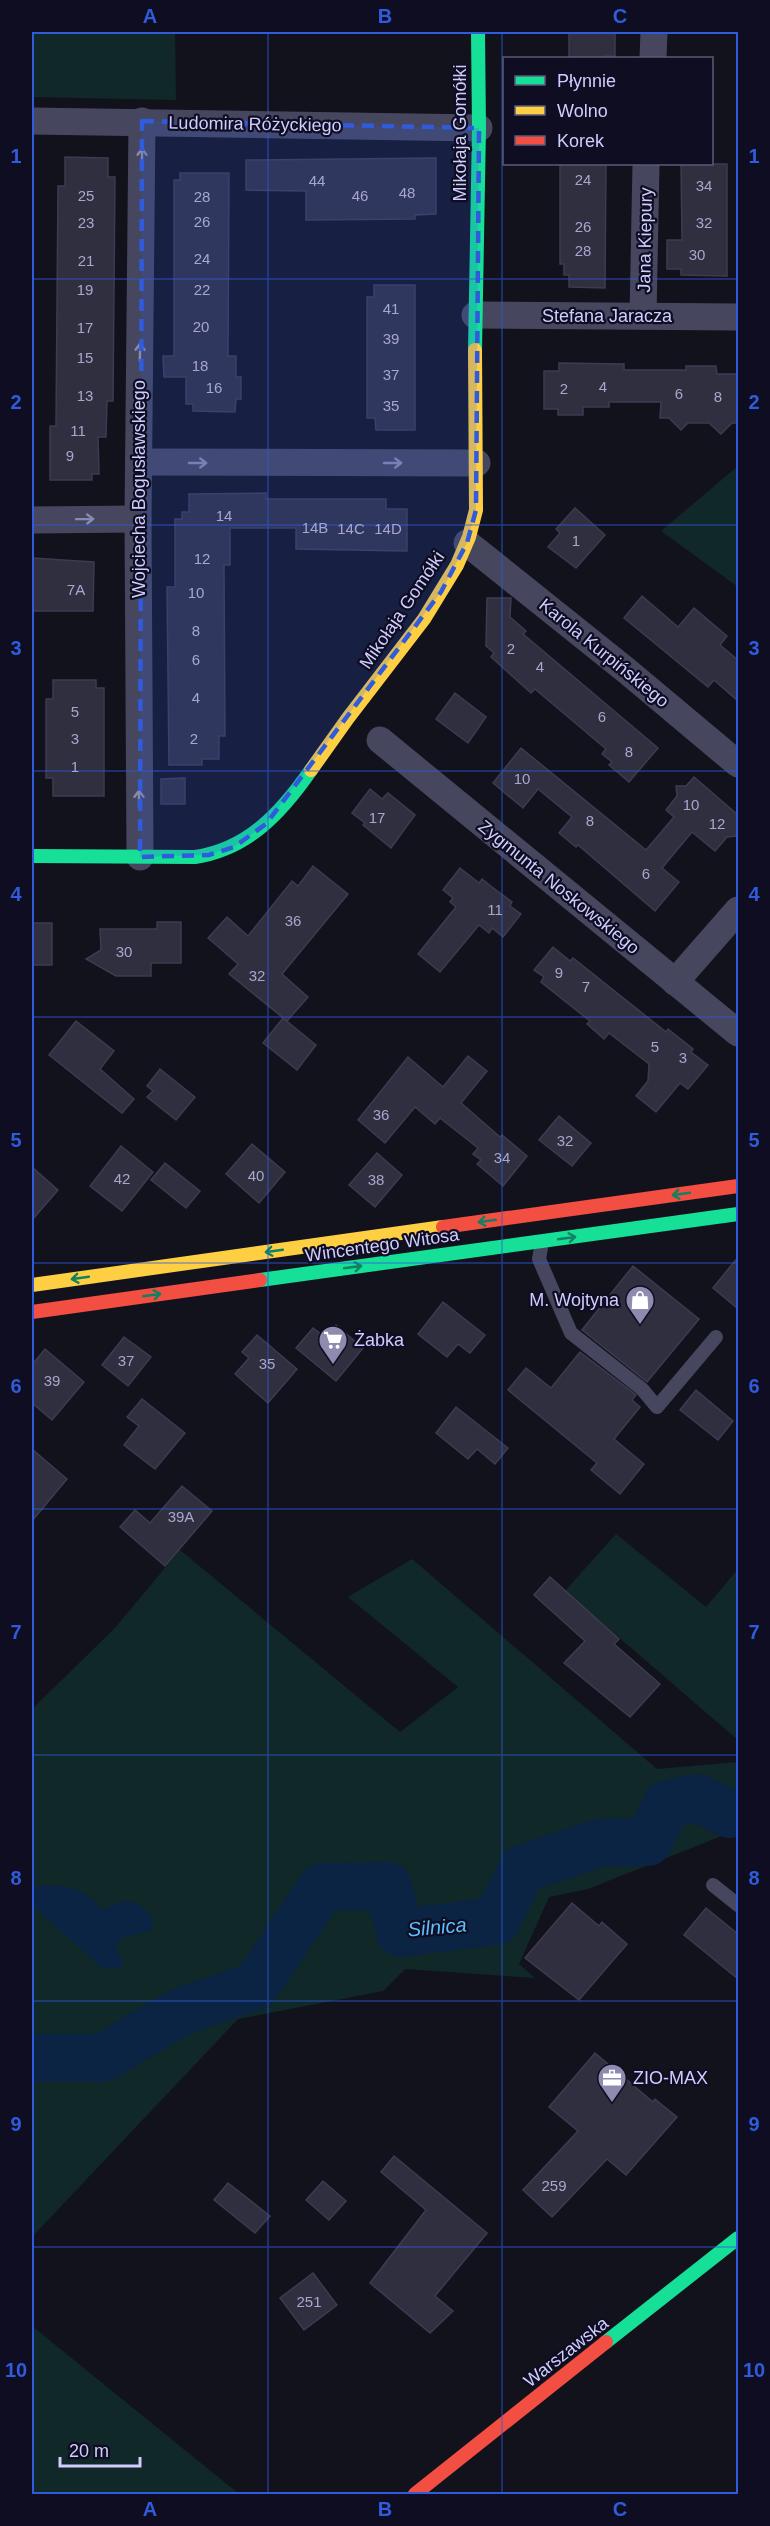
<svg xmlns="http://www.w3.org/2000/svg" width="770" height="2526" font-family="Arial,sans-serif">
<rect width="100%" height="100%" fill="#12121d"/>
<!-- green -->
<g fill="#102827">
<polygon points="32,32 175,32 176,100 32,97"/>
<polygon points="738,466 738,587 661,531"/>
<polygon points="616,1534 706,1607 738,1569 738,1740 565,1591"/>
<polygon points="180,1550 400,1732 458,1687 348,1597 412,1559 657,1769 738,1762 738,1836 732,1832 588,1889 549,1897 519,1964 535,1978 405,1969 383,1991 238,2019 32,2237 32,2068 102,2068 87,2055 40,2043 32,2044 32,1709 114,1629"/>
<polygon points="32,2326 239,2494 32,2494"/>
</g>
<!-- water -->
<path fill="#0c2443" d="M42 1885C62 1885 90 1889 100 1909 107 1909 109 1907 115 1904 132 1897 142 1905 153 1919L152 1930C139 1936 127 1932 117 1944V1951L125 1962C118 1972 112 1969 101 1967L38 1911 32 1899V1888Z"/>
<g fill="none" stroke-linecap="round" stroke-linejoin="round">
<!-- river -->
<polyline stroke="#0c2443" stroke-width="48" points="32,2058 102,2058 182,2011 256,1986 322,1887 388,1886 400,1933 496,1921 522,1869 599,1843 648,1842 667,1804 698,1798 729,1814 738,1812"/>
</g>
<!-- building -->
<g fill="#302f3f" stroke="#3d3b51" stroke-width="1.5">
<polygon points="569,32 615,32 615,56 606,56 606,58 569,58"/>
<polygon points="65,157 108,158 108,177 115,177 113,401 107,401 106,437 98,437 99,474 92,474 92,480 50,480 50,426 56,426 58,186 65,186"/>
<polygon points="436,158 436,214 415,215 415,219 306,220 306,191 246,190 246,160"/>
<polygon points="560,164 606,164 605,288 569,287 569,275 564,275 564,264 560,264"/>
<polygon points="681,164 727,164 727,276 681,275 681,269 667,269 667,240 682,240"/>
<polygon points="180,173 229,173 228,356 236,356 236,377 241,377 241,399 236,399 235,412 193,411 193,404 186,404 186,377 164,377 163,356 174,356 174,180 180,180"/>
<polygon points="374,285 415,285 415,430 376,430 375,418 367,418 367,297 374,297"/>
<polygon points="559,363 624,364 624,370 686,370 686,366 716,366 717,374 738,374 738,423 732,423 721,434 709,423 688,423 681,430 669,418 660,418 661,402 609,402 609,407 583,407 583,415 558,415 558,409 544,409 544,371 559,371"/>
<polygon points="266,493 266,499 386,499 386,509 407,509 407,551 296,549 296,528 230,528 230,565 224,565 225,736 219,736 219,759 202,759 202,765 169,765 167,587 175,587 175,519 182,519 182,512 189,512 189,494"/>
<polygon points="575,508 605,535 576,568 548,547 560,533 556,529"/>
<polygon points="32,558 94,562 93,611 32,611"/>
<polygon points="642,596 678,627 694,608 727,636 720,645 738,660 738,701 714,680 708,687 624,618"/>
<polygon points="487,598 511,598 510,617 526,631 523,634 658,748 629,782 609,765 612,762 602,754 606,749 535,689 531,693 491,657 494,653 486,646"/>
<polygon points="53,680 96,680 96,688 104,688 104,796 53,796 53,778 46,778 46,699 53,699"/>
<polygon points="455,693 486,717 468,743 436,719"/>
<polygon points="521,748 646,850 674,817 666,810 677,796 676,786 686,786 694,777 738,815 736,836 727,837 715,851 692,832 662,868 679,882 655,911 578,845 576,847 559,833 572,817 538,789 523,808 493,783"/>
<polygon points="185,778 185,804 161,804 161,779"/>
<polygon points="370,789 382,799 388,793 415,815 391,848 363,825 365,823 352,813"/>
<polygon points="313,866 348,894 282,974 308,997 287,1021 229,974 238,964 208,938 227,917 248,936 292,881 298,886"/>
<polygon points="460,868 479,883 482,879 492,887 512,902 510,906 521,914 503,937 492,928 489,933 479,925 440,972 418,954 456,907 450,902 453,898 443,890"/>
<polygon points="157,922 181,922 181,963 151,963 151,976 116,976 86,959 101,950 100,929 157,929"/>
<rect x="32" y="923" width="20" height="42"/>
<polygon points="553,947 570,961 573,958 666,1032 668,1029 693,1049 691,1052 708,1065 688,1089 680,1083 656,1112 636,1096 648,1081 649,1064 609,1033 604,1039 587,1024 590,1021 541,982 544,977 534,970"/>
<polygon points="283,1018 316,1045 297,1070 263,1043"/>
<polygon points="76,1021 114,1051 100,1069 134,1099 122,1113 49,1055"/>
<polygon points="468,1056 487,1071 461,1103 500,1137 502,1135 527,1156 503,1186 477,1164 481,1160 473,1154 478,1148 440,1118 435,1124 415,1107 385,1143 358,1120 408,1057 443,1087"/>
<polygon points="160,1069 195,1097 176,1120 147,1097 153,1091 147,1086"/>
<polygon points="559,1116 591,1143 572,1166 539,1140"/>
<polygon points="252,1144 285,1172 259,1203 226,1174"/>
<polygon points="121,1146 153,1172 122,1211 90,1186"/>
<polygon points="377,1153 402,1175 375,1207 349,1185"/>
<polygon points="165,1163 200,1191 186,1208 151,1180"/>
<polygon points="32,1167 58,1190 32,1220"/>
<polygon points="738,1257 738,1309 713,1288"/>
<polygon points="633,1266 699,1319 647,1382 582,1330"/>
<polygon points="443,1302 485,1335 470,1353 458,1344 447,1357 418,1334"/>
<polygon points="336,1325 363,1348 336,1381 296,1348 313,1328 326,1338"/>
<polygon points="257,1335 297,1369 268,1403 235,1374 249,1358 242,1352"/>
<polygon points="124,1337 151,1357 128,1386 102,1365"/>
<polygon points="45,1349 84,1382 52,1420 32,1403 32,1365"/>
<polygon points="580,1352 636,1395 632,1400 640,1407 614,1439 644,1464 620,1494 591,1470 597,1463 508,1390 526,1368 551,1388"/>
<polygon points="696,1390 733,1421 718,1440 680,1410"/>
<polygon points="142,1399 185,1433 155,1469 124,1445 139,1426 127,1417"/>
<polygon points="456,1407 508,1448 495,1464 477,1449 468,1459 436,1433"/>
<polygon points="32,1449 67,1479 32,1521"/>
<polygon points="182,1486 212,1511 165,1566 120,1527 135,1510 150,1523"/>
<polygon points="550,1577 619,1639 614,1644 660,1684 630,1717 564,1663 585,1641 534,1595"/>
<polygon points="572,1903 599,1926 602,1922 627,1944 579,2000 525,1958"/>
<polygon points="706,1908 738,1934 738,1979 684,1935"/>
<polygon points="595,2053 653,2102 655,2099 677,2117 626,2175 607,2159 552,2217 523,2190 578,2131 549,2107"/>
<polygon points="394,2156 487,2233 435,2296 453,2311 430,2333 370,2283 426,2210 381,2172"/>
<polygon points="323,2181 346,2201 329,2220 306,2200"/>
<polygon points="228,2183 270,2216 255,2233 214,2200"/>
<polygon points="313,2273 337,2305 304,2330 280,2298"/>
</g>
<g fill="none" stroke-linecap="round" stroke-linejoin="round">
<!-- lane -->
<g stroke="#46475e" stroke-width="14">
<polyline points="542,1242 539,1259 571,1333 642,1389 657,1407 716,1337"/>
<polyline points="713,1885 738,1905"/>
</g>
<!-- street -->
<g stroke="#46475e" stroke-width="27">
<polyline points="653,58 654,32"/>
<polyline points="32,121 479,128"/>
<polyline points="475,315 738,317"/>
<polyline points="643,316 646,164"/>
<polyline points="139,462 477,463"/>
<polyline points="32,520 138,519"/>
<polyline points="467,543 627,671 738,764"/>
<polyline points="380,740 738,1033"/>
<polyline points="140,857 138,519 142,121"/>
<polyline points="675,982 738,910"/>
</g>
<!-- fast -->
<g stroke="#16e098" stroke-width="14">
<polyline points="475,350 479,128 478,32"/>
<path d="M32 856 195 857C248 849 281 813 311 770"/>
<polyline points="260,1280 738,1214"/>
<polyline points="606,2342 738,2238"/>
</g>
<!-- slow -->
<g stroke="#ffcf43" stroke-width="14">
<polyline points="311,770 348,718 424,619 457,565 469,537 476,510 475,350"/>
<polyline points="32,1285 443,1227"/>
</g>
<!-- jam -->
<g stroke="#f24e42" stroke-width="14">
<polyline points="443,1227 738,1186"/>
<polyline points="32,1312 260,1280"/>
<polyline points="415,2494 606,2342"/>
</g>
</g>
<!-- one-way arrows -->
<defs><path id="oneway-shaft" d="M-6 0H5M1.5-3L5.5 0L1.5 3" fill="none" stroke-width="1.6" stroke-linecap="round" stroke-linejoin="round" transform="scale(1.5)"/></defs>
<g stroke="#8a8aae">
<use href="#oneway-shaft" transform="translate(142 157) rotate(-89)"/>
<use href="#oneway-shaft" transform="translate(140 352) rotate(-89)"/>
<use href="#oneway-shaft" transform="translate(198 463)"/>
<use href="#oneway-shaft" transform="translate(393 463)"/>
<use href="#oneway-shaft" transform="translate(85 519) rotate(-1)"/>
<use href="#oneway-shaft" transform="translate(139 799) rotate(-90)"/>
</g>
<g stroke="#128162">
<use href="#oneway-shaft" transform="translate(681 1194) rotate(172)"/>
<use href="#oneway-shaft" transform="translate(487 1221) rotate(172)"/>
<use href="#oneway-shaft" transform="translate(567 1238) rotate(-8)"/>
<use href="#oneway-shaft" transform="translate(274 1251) rotate(172)"/>
<use href="#oneway-shaft" transform="translate(353 1267) rotate(-8)"/>
<use href="#oneway-shaft" transform="translate(80 1278) rotate(172)"/>
<use href="#oneway-shaft" transform="translate(152 1295) rotate(-8)"/>
</g>
<!-- marked area -->
<path fill="#2f5bdc" fill-opacity="0.2" stroke="#2f5bdc" stroke-width="4.5" stroke-dasharray="12 8" stroke-linejoin="round" d="M142 121 479 128 476 510 467 543 441 592 266 824 234 847 209 855 140 857Z"/>
<!-- grid -->
<path fill="none" stroke="#2f5bdc" stroke-width="1.5" stroke-opacity="0.55" d="M268 32V2494M502 32V2494M32 279H738M32 525H738M32 771H738M32 1017H738M32 1263H738M32 1509H738M32 1755H738M32 2001H738M32 2247H738"/>
<!-- icons -->
<defs>
<g id="shop-pin" transform="scale(1.5)"><path d="M0 17L-7.5 6A9.5 9.5 0 1 1 7.5 6Z" fill="#8d8cb0" stroke="#0e0d21"/><path d="M-5-2.5h2.3a2.7 3.5 0 0 1 5.4 0H5L5.5 6h-11ZM-1.5-2.5h3a1.5 2.3 0 0 0-3 0Z" fill="#fff"/></g>
<g id="supermarket-pin" transform="scale(1.5)"><path d="M0 17L-7.5 6A9.5 9.5 0 1 1 7.5 6Z" fill="#8d8cb0" stroke="#0e0d21"/><path d="M-6-5.5h2.5l.6 2H6L4.5 2H-2.5L-4.4-4H-6ZM-1.5 3.2a1.3 1.3 0 1 0 .1 0ZM3 3.2a1.3 1.3 0 1 0 .1 0Z" fill="#fff"/></g>
<g id="office-pin" transform="scale(1.5)"><path d="M0 17L-7.5 6A9.5 9.5 0 1 1 7.5 6Z" fill="#8d8cb0" stroke="#0e0d21"/><path d="M-6-3h4V-5.5h4V-3h4V5H-6ZM-1-4.5V-3h2v-1.5ZM-6 0V1H6V0Z" fill="#fff"/></g>
</defs>
<g fill-rule="evenodd">
<use href="#shop-pin" x="640" y="1300"/>
<use href="#supermarket-pin" x="333" y="1340"/>
<use href="#office-pin" x="612" y="2078"/>
</g>
<g text-anchor="middle" stroke-width="4.5" stroke-linejoin="round" paint-order="stroke">
<!-- number labels -->
<g font-size="15" fill="#a7a6cf">
<text x="583" y="185">24</text>
<text x="317" y="186">44</text>
<text x="704" y="191">34</text>
<text x="407" y="198">48</text>
<text x="86" y="201">25</text>
<text x="360" y="201">46</text>
<text x="202" y="202">28</text>
<text x="202" y="227">26</text>
<text x="86" y="228">23</text>
<text x="704" y="228">32</text>
<text x="583" y="232">26</text>
<text x="583" y="256">28</text>
<text x="697" y="260">30</text>
<text x="202" y="264">24</text>
<text x="86" y="266">21</text>
<text x="85" y="295">19</text>
<text x="202" y="295">22</text>
<text x="391" y="314">41</text>
<text x="201" y="332">20</text>
<text x="85" y="333">17</text>
<text x="391" y="344">39</text>
<text x="85" y="363">15</text>
<text x="200" y="371">18</text>
<text x="391" y="380">37</text>
<text x="603" y="392">4</text>
<text x="214" y="393">16</text>
<text x="564" y="394">2</text>
<text x="679" y="399">6</text>
<text x="85" y="401">13</text>
<text x="718" y="402">8</text>
<text x="391" y="411">35</text>
<text x="78" y="436">11</text>
<text x="70" y="461">9</text>
<text x="224" y="521">14</text>
<text x="315" y="533">14B</text>
<text x="351" y="534">14C</text>
<text x="388" y="534">14D</text>
<text x="576" y="546">1</text>
<text x="202" y="564">12</text>
<text x="76" y="595">7A</text>
<text x="196" y="598">10</text>
<text x="196" y="636">8</text>
<text x="511" y="654">2</text>
<text x="196" y="665">6</text>
<text x="540" y="672">4</text>
<text x="196" y="703">4</text>
<text x="75" y="717">5</text>
<text x="602" y="722">6</text>
<text x="75" y="744">3</text>
<text x="194" y="744">2</text>
<text x="629" y="757">8</text>
<text x="75" y="772">1</text>
<text x="522" y="784">10</text>
<text x="691" y="810">10</text>
<text x="377" y="823">17</text>
<text x="590" y="826">8</text>
<text x="717" y="829">12</text>
<text x="646" y="879">6</text>
<text x="495" y="915">11</text>
<text x="293" y="926">36</text>
<text x="124" y="957">30</text>
<text x="559" y="978">9</text>
<text x="257" y="981">32</text>
<text x="586" y="992">7</text>
<text x="655" y="1052">5</text>
<text x="683" y="1063">3</text>
<text x="381" y="1120">36</text>
<text x="565" y="1146">32</text>
<text x="502" y="1163">34</text>
<text x="256" y="1181">40</text>
<text x="122" y="1184">42</text>
<text x="376" y="1185">38</text>
<text x="126" y="1366">37</text>
<text x="267" y="1369">35</text>
<text x="52" y="1386">39</text>
<text x="181" y="1522">39A</text>
<text x="554" y="2191">259</text>
<text x="309" y="2307">251</text>
</g>
<!-- street labels -->
<g font-size="18" fill="#cfcdff" stroke="#0e0d21">
<text transform="translate(255 124) rotate(1)" y="6">Ludomira Różyckiego</text>
<text transform="translate(460 133) rotate(-90)" y="6">Mikołaja Gomółki</text>
<text transform="translate(645 240) rotate(-89)" y="6">Jana Kiepury</text>
<text x="607" y="322">Stefana Jaracza</text>
<text transform="translate(139 489) rotate(-90)" y="6">Wojciecha Bogusławskiego</text>
<text transform="translate(402 610) rotate(-56)" y="6">Mikołaja Gomółki</text>
<text transform="translate(604 653) rotate(39)" y="6">Karola Kurpińskiego</text>
<text transform="translate(559 887) rotate(39)" y="6">Zygmunta Noskowskiego</text>
<text transform="translate(382 1245) rotate(-8)" y="6">Wincentego Witosa</text>
<text transform="translate(566 2352) rotate(-38)" y="6">Warszawska</text>
</g>
<!-- poi labels -->
<g font-size="18" fill="#cfcdff" stroke="#0e0d21" text-anchor="start">
<text x="619" y="1306" text-anchor="end">M. Wojtyna</text>
<text x="354" y="1346">Żabka</text>
<text x="633" y="2084">ZIO-MAX</text>
</g>
<!-- water labels -->
<g font-size="20" font-style="italic" fill="#5bc0ff" stroke="#0e0d21">
<text transform="translate(437 1927) rotate(-5)" y="7">Silnica</text>
</g>
</g>
<!-- border -->
<rect width="770" height="2526" fill="none" stroke="#0e0d21" stroke-width="66"/>
<!-- legend -->
<rect x="503" y="57" width="210" height="108" fill="#0e0d21" stroke="#5b5a7a" stroke-width="1.5"/>
<rect x="515" y="76" width="30" height="9" fill="#16e098" stroke="#5b5a7a" stroke-width="1.5"/>
<text x="557" y="87" font-size="18" fill="#cfcdff">Płynnie</text>
<rect x="515" y="106" width="30" height="9" fill="#ffcf43" stroke="#5b5a7a" stroke-width="1.5"/>
<text x="557" y="117" font-size="18" fill="#cfcdff">Wolno</text>
<rect x="515" y="136" width="30" height="9" fill="#f24e42" stroke="#5b5a7a" stroke-width="1.5"/>
<text x="557" y="147" font-size="18" fill="#cfcdff">Korek</text>
<!-- scale -->
<path d="M60 2457v9h80v-9" fill="none" stroke="#cfcdff" stroke-width="3"/>
<text x="69" y="2457" font-size="18" fill="#cfcdff" stroke="#0e0d21" stroke-width="4.5" paint-order="stroke">20 m</text>
<rect x="33" y="33" width="704" height="2460" fill="none" stroke="#2f5bdc" stroke-width="2"/>
<g font-size="20" text-anchor="middle" font-weight="bold" fill="#2f5bdc">
<text x="150" y="23">A</text>
<text x="385" y="23">B</text>
<text x="620" y="23">C</text>
<text x="16" y="163">1</text>
<text x="754" y="163">1</text>
<text x="16" y="409">2</text>
<text x="754" y="409">2</text>
<text x="16" y="655">3</text>
<text x="754" y="655">3</text>
<text x="16" y="901">4</text>
<text x="754" y="901">4</text>
<text x="16" y="1147">5</text>
<text x="754" y="1147">5</text>
<text x="16" y="1393">6</text>
<text x="754" y="1393">6</text>
<text x="16" y="1639">7</text>
<text x="754" y="1639">7</text>
<text x="16" y="1885">8</text>
<text x="754" y="1885">8</text>
<text x="16" y="2131">9</text>
<text x="754" y="2131">9</text>
<text x="16" y="2377">10</text>
<text x="754" y="2377">10</text>
<text x="150" y="2516">A</text>
<text x="385" y="2516">B</text>
<text x="620" y="2516">C</text>
</g>
</svg>
